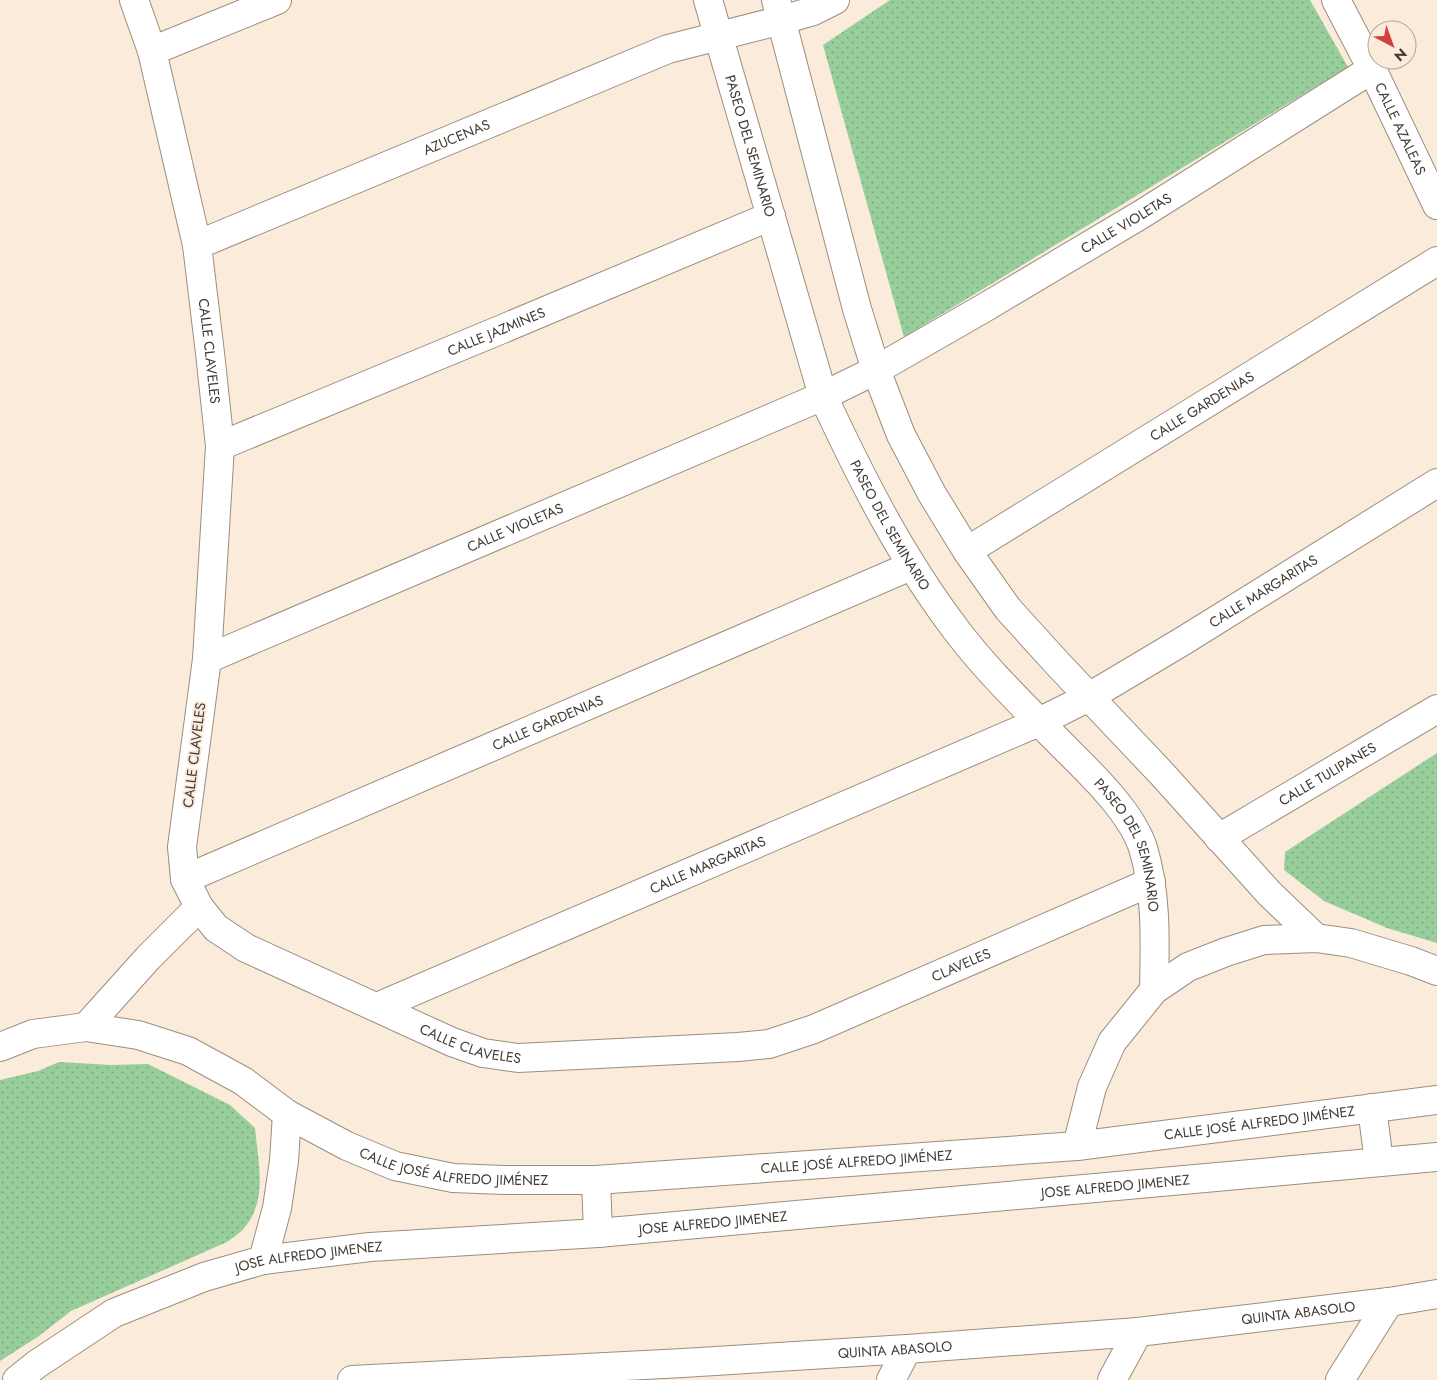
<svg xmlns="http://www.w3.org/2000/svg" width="1437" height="1380" font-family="Jost,sans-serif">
<defs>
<pattern id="park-dots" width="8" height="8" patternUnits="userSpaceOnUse" patternTransform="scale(1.25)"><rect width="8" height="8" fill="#97ce9c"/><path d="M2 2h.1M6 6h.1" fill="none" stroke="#7da880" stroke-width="1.8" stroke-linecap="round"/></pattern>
</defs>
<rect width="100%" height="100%" fill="#fbebdb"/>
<!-- park -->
<g fill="url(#park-dots)">
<polygon points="890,0 1310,0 1348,67 904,337 823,45"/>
<polygon points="1437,753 1437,943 1387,928 1324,901 1284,870 1285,852"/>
<path d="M59 1062 111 1065 148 1064 230 1105 255 1128C258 1161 268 1199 245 1227 241 1233 233 1237 227 1242L71 1311 39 1336 0 1361V1080L38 1071Z"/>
</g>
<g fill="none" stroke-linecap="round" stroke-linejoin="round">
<!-- minor casing -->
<g stroke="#9c8e7f" stroke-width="30">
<g id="minor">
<path id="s1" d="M134 0 152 51 197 245 210 353 220 446 207 659 182 847 185 879 199 907 216 928 246 948 452 1042 483 1053 518 1058 738 1047 769 1044 814 1029 1151 882"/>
<path id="s2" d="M1336 0 1372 69 1437 205"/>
<polyline points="782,20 813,11 835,0"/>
<polyline points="152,51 277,0"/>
<path id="s3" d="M197 245 668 49 719 36"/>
<path id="s4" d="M876 370 984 308 1142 214 1372 69"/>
<path id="s5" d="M220 446 500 330 771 216"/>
<path id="s6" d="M967 551 1437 261"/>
<path id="s7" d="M207 659 823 396"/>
<path id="s8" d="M1089 697 1183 641 1437 483"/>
<path id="s9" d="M1219 838 1437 709"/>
<path id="s10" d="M185 879 911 566"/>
<path id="s11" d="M377 1007 1039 722"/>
<polyline points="86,1027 148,958 199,907"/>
<path id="s12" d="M352 1380 683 1363 907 1349 1138 1332 1389 1302 1437 1294"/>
<polyline points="891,1380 907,1349"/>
<polyline points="1112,1380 1138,1332"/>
<polyline points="1340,1380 1389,1302"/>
</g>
</g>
<!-- tertiary casing -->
<g stroke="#9c8e7f" stroke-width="30">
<g id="tertiary">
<path id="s13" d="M708 0 823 396C861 478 902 559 957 631 988 672 1026 708 1062 745 1089 772 1131 811 1143 848 1157 894 1155 943 1154 990"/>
<polyline points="776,0 857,309 876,370 901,435 932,494 967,551 1008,609 1057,663 1163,775 1269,893 1316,938"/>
<polyline points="719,36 782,20"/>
<polyline points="823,396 876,370"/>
<polyline points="1039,722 1089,697"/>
<path id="s14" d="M0 1047 33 1034 86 1027 138 1035 188 1051 243 1081 287 1114 347 1146 395 1166 453 1178 504 1180H596L1077 1146 1437 1100"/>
<polyline points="1372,1108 1379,1162"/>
<polyline points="1077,1146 1092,1087 1112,1042 1154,990 1188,967 1226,952 1264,940 1316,938 1351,943 1411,961 1437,971"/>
<polyline points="596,1180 598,1233"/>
<polyline points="263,1260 277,1208 284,1161 287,1114"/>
<path id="s15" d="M17 1380 37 1364 114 1313 204 1277 263 1260 370 1247 598 1233 1437 1157"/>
</g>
</g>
<!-- minor -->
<use href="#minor" stroke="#fff" stroke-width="28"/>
<!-- tertiary -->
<use href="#tertiary" stroke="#fff" stroke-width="28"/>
</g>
<g text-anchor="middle" stroke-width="4" stroke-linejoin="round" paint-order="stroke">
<!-- street labels -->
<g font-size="14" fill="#423b35" stroke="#fbebdb">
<text dy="5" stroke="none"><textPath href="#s2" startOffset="144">CALLE AZALEAS</textPath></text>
<text dy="5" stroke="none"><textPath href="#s3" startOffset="281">AZUCENAS</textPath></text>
<text dy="5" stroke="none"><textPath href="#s13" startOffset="152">PASEO DEL SEMINARIO</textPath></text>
<text dy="5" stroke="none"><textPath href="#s4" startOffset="290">CALLE VIOLETAS</textPath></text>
<text dy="5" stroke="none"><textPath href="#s5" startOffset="299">CALLE JAZMINES</textPath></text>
<text dy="5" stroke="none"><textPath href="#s1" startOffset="360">CALLE CLAVELES</textPath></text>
<text dy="5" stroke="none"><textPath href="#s6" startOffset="276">CALLE GARDENIAS</textPath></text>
<text dy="5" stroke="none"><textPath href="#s13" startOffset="558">PASEO DEL SEMINARIO</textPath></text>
<text dy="5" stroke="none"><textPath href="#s7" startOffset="335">CALLE VIOLETAS</textPath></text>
<text dy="5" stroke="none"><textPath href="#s8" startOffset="204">CALLE MARGARITAS</textPath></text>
<text dy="5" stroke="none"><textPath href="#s10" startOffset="395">CALLE GARDENIAS</textPath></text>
<text transform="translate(194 755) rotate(-83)" y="5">CALLE CLAVELES</text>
<text dy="5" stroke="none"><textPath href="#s9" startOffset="126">CALLE TULIPANES</textPath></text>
<text dy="5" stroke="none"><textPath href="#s13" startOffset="962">PASEO DEL SEMINARIO</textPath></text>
<text dy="5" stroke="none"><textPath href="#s11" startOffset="360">CALLE MARGARITAS</textPath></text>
<text dy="5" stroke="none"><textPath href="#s1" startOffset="1739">CLAVELES</textPath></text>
<text dy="5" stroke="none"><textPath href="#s1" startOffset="1230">CALLE CLAVELES</textPath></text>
<text dy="5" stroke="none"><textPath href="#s14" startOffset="1300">CALLE JOSÉ ALFREDO JIMÉNEZ</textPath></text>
<text dy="5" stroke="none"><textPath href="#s14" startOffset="895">CALLE JOSÉ ALFREDO JIMÉNEZ</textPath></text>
<text dy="5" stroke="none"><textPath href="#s14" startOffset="490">CALLE JOSÉ ALFREDO JIMÉNEZ</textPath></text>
<text dy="5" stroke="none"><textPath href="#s15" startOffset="1132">JOSE ALFREDO JIMENEZ</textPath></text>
<text dy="5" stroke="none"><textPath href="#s15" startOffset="728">JOSE ALFREDO JIMENEZ</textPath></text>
<text dy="5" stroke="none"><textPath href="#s15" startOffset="322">JOSE ALFREDO JIMENEZ</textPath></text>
<text dy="5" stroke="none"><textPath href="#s12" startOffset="949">QUINTA ABASOLO</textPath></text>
<text dy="5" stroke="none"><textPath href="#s12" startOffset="544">QUINTA ABASOLO</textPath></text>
</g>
</g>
<!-- north arrow -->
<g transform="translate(1392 45) rotate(139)"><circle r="24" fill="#fbebdb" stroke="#b1a599"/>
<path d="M0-4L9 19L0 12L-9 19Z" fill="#d1423f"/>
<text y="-8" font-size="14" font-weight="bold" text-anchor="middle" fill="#423b35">N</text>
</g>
</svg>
